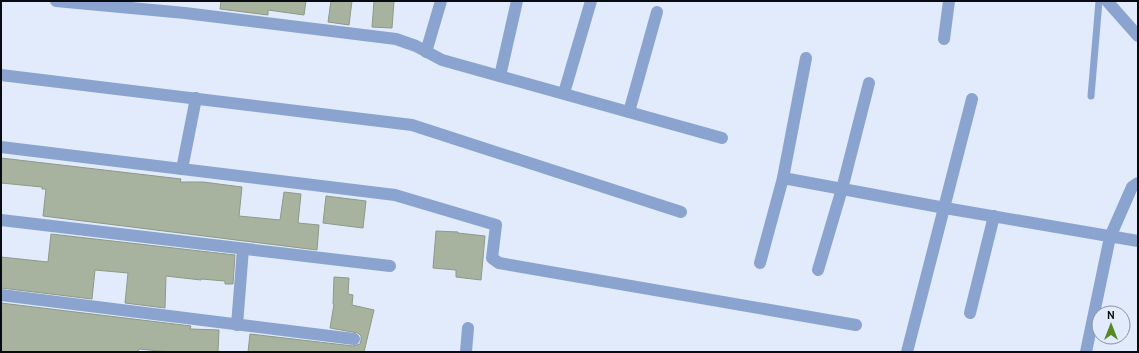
<svg xmlns="http://www.w3.org/2000/svg" width="1139" height="353" font-family="Cabin,sans-serif">
<rect width="100%" height="100%" fill="#e1ebfc"/>
<!-- building -->
<g fill="#a7b39f" stroke="#8e9986">
<polygon points="221,1 306,1 304,15 268,10 268,15 220,9"/>
<polygon points="331,1 352,1 349,25 328,22"/>
<polygon points="374,1 394,1 392,28 372,27"/>
<polygon points="1,158 181,179 180,182 203,182 242,187 239,216 280,220 284,192 301,194 298,223 319,225 317,250 43,216 46,189 42,189 42,187 1,183"/>
<polygon points="326,196 366,201 363,228 323,223"/>
<polygon points="436,231 458,232 458,233 485,236 481,280 456,277 456,270 433,268"/>
<polygon points="51,234 235,255 233,284 225,284 225,281 201,279 201,280 166,276 165,308 125,303 128,273 95,270 92,299 1,288 1,257 48,262"/>
<polygon points="334,277 349,278 348,294 353,295 352,305 374,310 364,352 248,352 250,334 353,346 360,344 361,340 361,336 358,333 330,328 334,304 333,304"/>
<polygon points="1,303 191,326 190,329 219,330 218,352 170,352 139,349 138,352 1,352"/>
</g>
<g fill="none" stroke-linecap="round" stroke-linejoin="round">
<!-- service -->
<polyline stroke="#8ba4cf" stroke-width="7" points="1091,96 1099,1"/>
<!-- minor -->
<g stroke="#8ba4cf" stroke-width="12">
<polyline points="56,1 185,13 396,39 416,46 442,60 722,138"/>
<polyline points="1107,1 1138,36"/>
<polyline points="944,39 949,1"/>
<polyline points="426,52 441,1"/>
<polyline points="1,75 412,125 681,212"/>
<polyline points="500,76 517,1"/>
<polyline points="564,93 591,1"/>
<polyline points="629,112 657,12"/>
<polyline points="1,147 395,195 496,225 492,258 499,263 856,325"/>
<polyline points="182,169 196,98"/>
<polyline points="783,178 945,208 1138,241"/>
<polyline points="1,220 390,266"/>
<polyline points="760,263 783,178 806,58"/>
<polyline points="818,270 842,189 869,83"/>
<polyline points="1,295 354,339"/>
<polyline points="970,313 994,216"/>
<polyline points="237,325 243,249"/>
<polyline points="466,352 468,328"/>
<polyline points="907,352 972,99"/>
<polyline points="1086,352 1110,237 1132,187 1138,183"/>
</g>
</g>
<!-- border -->
<rect width="1139" height="353" fill="none" stroke="#080c12" stroke-width="4"/>
<!-- north arrow -->
<g transform="translate(1111 325)"><circle r="19" fill="#e1ebfc" stroke="#8a929e"/>
<path d="M0-3L7 15L0 10L-7 15Z" fill="#568921"/>
<text y="-6" font-size="11" font-weight="bold" text-anchor="middle" fill="#080c12">N</text>
</g>
</svg>
